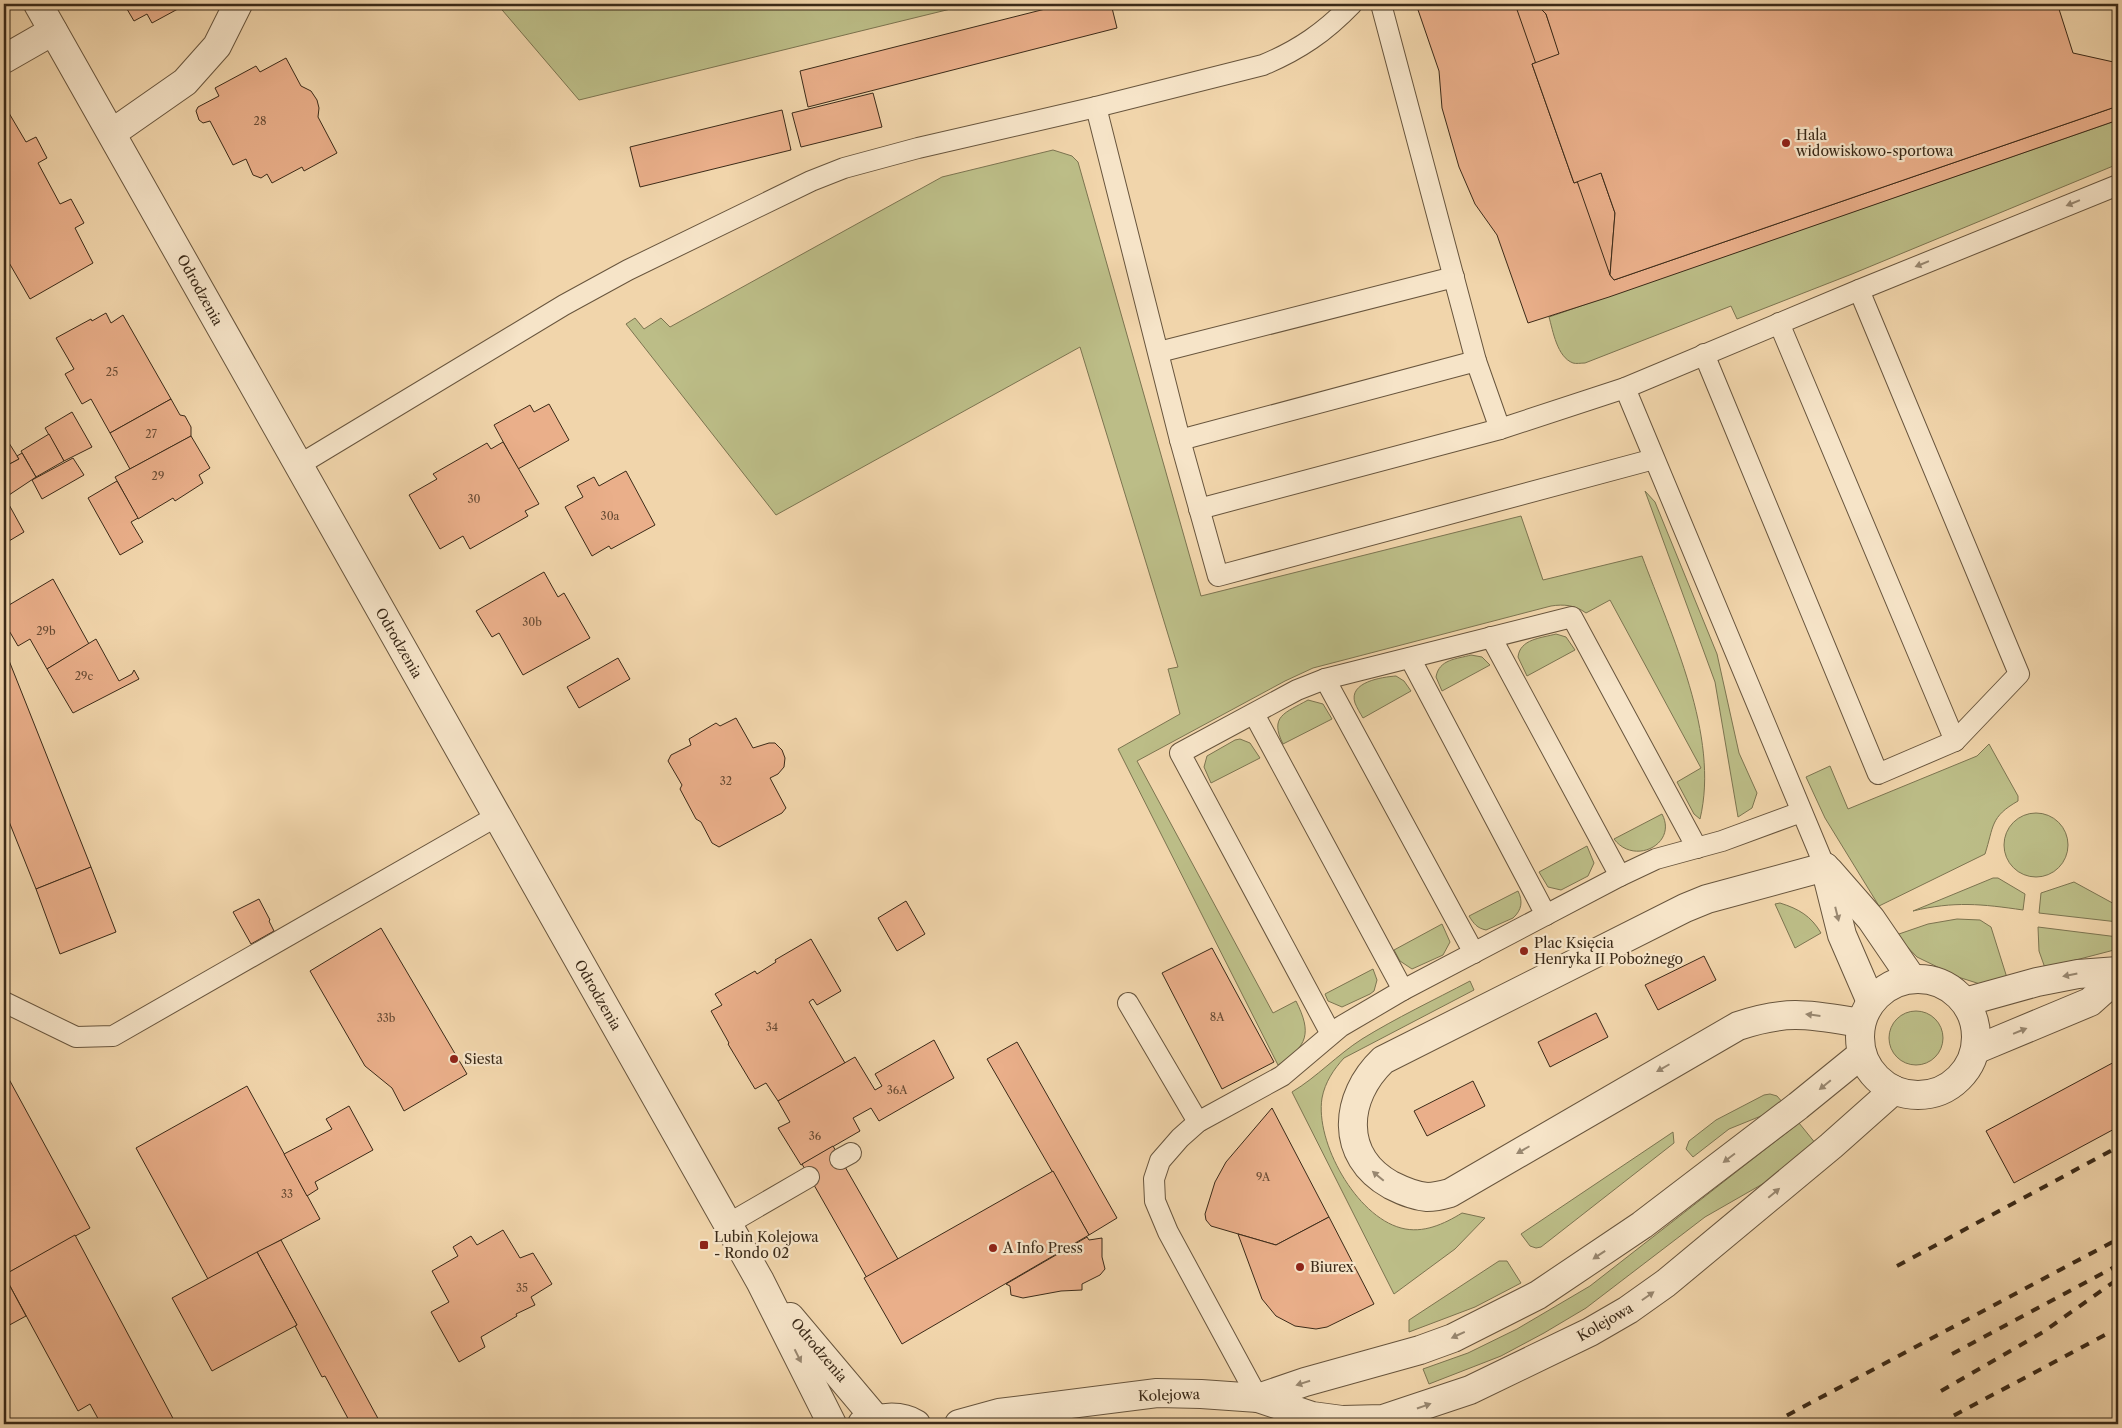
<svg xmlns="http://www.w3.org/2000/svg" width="2122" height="1428" font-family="'Libre Caslon Text',serif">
<rect width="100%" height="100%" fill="#f1d5ab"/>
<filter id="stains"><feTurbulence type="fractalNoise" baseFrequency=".004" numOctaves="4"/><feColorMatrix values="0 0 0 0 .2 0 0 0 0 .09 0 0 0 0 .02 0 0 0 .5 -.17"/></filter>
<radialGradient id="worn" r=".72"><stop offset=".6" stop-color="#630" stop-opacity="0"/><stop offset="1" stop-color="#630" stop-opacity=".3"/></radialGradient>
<!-- green -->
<g fill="#bcbd87" stroke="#7c7450">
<polygon points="497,4 971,4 579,100"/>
<path d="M2118 120V164L1852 274 1737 319 1731 306 1585 363C1581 363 1576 364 1573 363 1557 357 1553 331 1549 317Z"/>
<path d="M1053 150 1072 156 1078 162 1201 596 1521 516 1543 580 1642 556C1671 634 1720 736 1700 819L1694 814 1677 782 1701 768 1610 600 1586 613C1575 605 1564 604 1551 606L1313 668 1285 681 1137 761 1273 1013 1296 1001C1312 1033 1308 1046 1278 1065L1118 749 1180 714 1168 669 1178 667 1080 347 776 515 626 324 635 318 644 329 661 318 670 327 942 177Z"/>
<polygon points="1645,491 1655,502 1717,654 1739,753 1757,793 1752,808 1738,817 1715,682"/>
<path d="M1556 634 1566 637 1575 650 1527 676 1518 657C1520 639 1541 638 1556 634Z"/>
<path d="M1471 655 1482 657 1490 665 1442 691 1436 677C1439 659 1457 659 1471 655Z"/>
<path d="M1396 676 1404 681 1411 691 1363 718C1360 713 1357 708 1355 703 1348 682 1382 677 1396 676Z"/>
<path d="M1308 700 1323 704 1332 719 1283 744C1269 716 1285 713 1308 700Z"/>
<polygon points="1240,739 1250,743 1260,758 1211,783 1204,767 1207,756 1235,740"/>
<path d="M1989 744 2018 796V801C1990 817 1994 826 1985 854L1879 906 1825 818 1806 777 1830 766 1848 809 1977 756Z"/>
<circle cx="2036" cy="845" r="32"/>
<path d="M1662 814C1678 844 1634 866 1614 839Z"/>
<polygon points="1587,846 1594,863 1588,876 1561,890 1548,887 1539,872"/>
<path d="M1993 878H1998L2025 894 2023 910C1982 904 1954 901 1913 911Z"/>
<polygon points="2074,882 2118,906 2118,922 2039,913 2041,893"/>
<path d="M1518 891C1523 901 1522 910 1513 918L1486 930C1477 928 1474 924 1469 916Z"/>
<path d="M1780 903C1799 909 1811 916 1821 933L1795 948 1775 904Z"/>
<polygon points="1957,919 1980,920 1991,927 2008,981 1980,984 1958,977 1917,957 1896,935 1928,924"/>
<polygon points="1442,924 1450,942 1443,955 1412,969 1400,961 1394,950"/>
<polygon points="2038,927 2118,937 2118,949 2045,968 2039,951"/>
<polygon points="1373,969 1377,980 1374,991 1370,994 1342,1007 1328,1001 1325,994"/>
<path d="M1470 981 1474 990 1344 1058C1334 1069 1325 1082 1322 1098 1315 1142 1356 1216 1401 1228 1423 1234 1444 1224 1462 1213L1485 1218 1455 1249 1394 1294 1292 1092C1317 1077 1337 1055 1362 1039 1396 1018 1434 1000 1470 981Z"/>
<circle cx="1916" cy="1038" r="27"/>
<polygon points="1770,1094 1777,1096 1783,1103 1766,1114 1729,1129 1693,1157 1686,1149 1689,1141 1716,1120 1764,1095"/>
<polygon points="1799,1123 1816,1144 1773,1178 1705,1217 1586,1308 1544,1333 1501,1356 1429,1384 1423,1369 1468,1353 1517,1329 1590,1286"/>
<polygon points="1673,1132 1674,1143 1541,1247 1536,1248 1530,1246 1521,1234"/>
<polygon points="1499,1261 1507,1261 1521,1283 1475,1307 1409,1332 1409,1320"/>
</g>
<!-- building -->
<g fill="#eaaf8a" stroke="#3b2a18">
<polygon points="124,4 187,4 152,23 147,14 134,21"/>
<polygon points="1065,4 1111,4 1117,28 808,107 800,71"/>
<polygon points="1416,4 1536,4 1546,14 1559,54 1532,64 1574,183 1601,173 1615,213 1610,275 1614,280 2118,106 2118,120 1609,297 1528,323 1497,235 1475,204 1459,167 1442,108 1439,71"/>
<polygon points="1515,4 1536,4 1546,14 1601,173 1615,213 1610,275"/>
<polygon points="1536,4 2065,4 2058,6 2073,53 2118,63 2118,106 1614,280 1610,275 1615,213 1601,173 1574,183 1532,64 1559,54 1546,14"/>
<polygon points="286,58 301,86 311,91 317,100 319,108 318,117 337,153 304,171 302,167 272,183 267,174 261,178 253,175 246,159 233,165 210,121 203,123 199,120 196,111 198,107 219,96 215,88 256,66 260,72"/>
<polygon points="873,93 882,127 801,147 792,113"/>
<polygon points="6,108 26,142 36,137 47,158 38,163 60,204 71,199 84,223 75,228 93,263 30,299 4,254 4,110"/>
<polygon points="782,110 791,150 640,187 630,147"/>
<polygon points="106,313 111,323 123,315 171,399 110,433 91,399 82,404 65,374 74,369 56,338 91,319 92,321"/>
<polygon points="171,399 180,415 185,416 191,427 191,436 130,469 110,433"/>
<polygon points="549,404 569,440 518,469 494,425 530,405 534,412"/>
<polygon points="72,412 92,447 64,461 45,428"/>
<polygon points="49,434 64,461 36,477 21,451"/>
<polygon points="4,435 19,459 4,467"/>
<polygon points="191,436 210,468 199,475 203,483 175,501 173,498 138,519 115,477"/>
<polygon points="503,442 539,504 525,511 528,516 470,549 463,536 440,549 409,495 437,479 433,474 487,443 491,449"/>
<polygon points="22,453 36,477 6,497 4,494 4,467 19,459 17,456"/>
<polygon points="73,458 84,475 42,499 32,480"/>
<polygon points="626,471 655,525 611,549 609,546 592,556 565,507 583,497 577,486 594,477 599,486"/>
<polygon points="117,481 138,518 131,522 143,542 120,555 88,498"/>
<polygon points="7,501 24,532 4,544 4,503"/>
<polygon points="544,572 558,597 564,593 590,638 523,675 499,633 492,637 476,611"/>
<polygon points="53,579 89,644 47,669 30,639 18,646 4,622 4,608"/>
<polygon points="96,639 119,681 132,674 134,670 139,679 73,713 47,669"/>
<polygon points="6,653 91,867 36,889 4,809 4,655"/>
<polygon points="618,658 630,679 579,708 567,687"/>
<polygon points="736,718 753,748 769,743 775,743 782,750 785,758 784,767 778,774 770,778 786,808 782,813 719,847 712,843 701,822 696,819 680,789 682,785 668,761 671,755 691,745 689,739 716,723 720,726"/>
<polygon points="91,867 116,932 60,954 36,889"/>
<polygon points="259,899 270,920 269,921 274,931 251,944 233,912"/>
<polygon points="906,901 925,934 897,951 878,918"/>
<polygon points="381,928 467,1074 404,1111 392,1088 365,1066 310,971"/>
<polygon points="811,939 841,991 817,1005 813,999 809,1002 845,1063 778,1101 766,1083 755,1089 728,1044 729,1043 711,1011 722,1005 715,994 755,971 757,974 776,962 775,960"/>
<polygon points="1212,948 1274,1062 1222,1089 1162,973"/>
<polygon points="1704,956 1716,980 1658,1010 1645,985"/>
<polygon points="1596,1013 1608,1037 1550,1067 1538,1042"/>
<polygon points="934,1040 954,1078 879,1121 871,1108 853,1118 860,1131 801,1165 778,1128 790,1122 778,1101 855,1057 875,1090 882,1086 875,1074"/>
<polygon points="1017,1042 1117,1218 1089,1235 987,1059"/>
<polygon points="2118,1060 2118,1127 2014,1183 1986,1131"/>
<polygon points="4,1070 90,1228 4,1275"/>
<polygon points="1473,1081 1485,1106 1427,1136 1414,1111"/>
<polygon points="247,1086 320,1219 208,1279 136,1148"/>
<polygon points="349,1106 373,1150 315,1182 318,1189 307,1196 284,1154 332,1129 326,1119"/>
<polygon points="1272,1108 1329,1217 1276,1245 1211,1226 1206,1220 1205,1214 1215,1182 1226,1162"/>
<polygon points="833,1146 898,1259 867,1278 802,1164"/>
<polygon points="1053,1171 1089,1235 902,1344 864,1278"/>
<polygon points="1329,1217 1374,1304 1327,1327 1316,1329 1295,1326 1276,1316 1262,1299 1238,1234 1276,1245"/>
<polygon points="503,1230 520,1258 533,1253 552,1284 531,1297 535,1305 516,1314 517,1316 481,1337 485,1347 459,1362 431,1312 449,1302 432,1271 458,1256 453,1247 471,1236 477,1245"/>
<polygon points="75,1235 176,1424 101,1424 90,1404 78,1411 4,1275"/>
<polygon points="1087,1237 1089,1240 1102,1238 1102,1257 1105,1269 1100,1275 1082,1284 1082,1290 1061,1291 1023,1298 1011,1295 1010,1286 1006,1284"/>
<polygon points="281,1240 381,1424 351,1424 325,1376 322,1377 295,1326 297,1325 257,1252"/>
<polygon points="257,1252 297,1325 212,1371 172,1298"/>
<polygon points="4,1275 26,1316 4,1328"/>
</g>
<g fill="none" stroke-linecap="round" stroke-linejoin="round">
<!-- service casing -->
<g stroke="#68553d" stroke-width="22">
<g id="service">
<polyline points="1381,4 1476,361 1500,429"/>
<polyline points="1096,107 1180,440 1218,576 1654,459"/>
<polyline points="1779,323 1955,741"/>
<polyline points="1159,352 1454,277"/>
<polyline points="1704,354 1878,774 1955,741 2019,674 1859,290"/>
<polyline points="1625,388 1825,867"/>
<polyline points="1180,440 1476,361"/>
<path d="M299 465 564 305 628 270 811 181 844 168 918 148 1096 107 1263 65C1299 50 1325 32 1352 4"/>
<polyline points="1199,509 1500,429 1625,388 1859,290 2118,185"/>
<polyline points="1491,637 1620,876"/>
<polyline points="1410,658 1546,915"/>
<polyline points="1325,679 1474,953"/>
<polyline points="1254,714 1403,990"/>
<polyline points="4,1002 76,1037 113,1036 497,816"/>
<polyline points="1128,1003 1198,1122"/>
<polyline points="1331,1034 1180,753 1297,690 1325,679 1572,617 1697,848"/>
<polyline points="840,1159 851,1153"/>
<polyline points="728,1224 809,1177"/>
<polyline points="1258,1398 1168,1232 1155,1201 1154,1179 1160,1161 1180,1138 1198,1122 1282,1076 1340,1027 1403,990 1620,876 1656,859 1722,841 1801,812"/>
</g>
</g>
<!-- minor casing -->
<g stroke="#68553d" stroke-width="30">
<g id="minor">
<polyline points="4,59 53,31"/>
<path d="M1825 867 1707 899 1685 908 1383 1060C1344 1097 1339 1156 1391 1185 1403 1191 1414 1196 1427 1197 1434 1197 1443 1195 1450 1193L1738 1026C1788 1009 1811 1015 1861 1023"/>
<polyline points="1825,867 1842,935 1871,1002"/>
<polyline points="1829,871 1871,919 1912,979"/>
</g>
</g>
<!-- tertiary casing -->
<g stroke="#68553d" stroke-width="30">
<g id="tertiary">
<polyline points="38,4 760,1281 832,1424"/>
<polyline points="112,133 185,82 217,46 238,4"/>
<circle cx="1918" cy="1037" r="58"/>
<polyline points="1965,1002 2037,982 2078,974 2118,971"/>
<polyline points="1975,1050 2090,1002 2118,977"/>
<polyline points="790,1317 876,1419"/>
<polyline points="1258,1398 1305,1382 1420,1350 1453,1338 1538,1295 1642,1225 1798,1106 1862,1054"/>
<path d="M862 1424C878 1417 900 1414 916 1424"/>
<polyline points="959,1424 999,1413 1157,1393 1201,1394 1258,1398 1312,1416 1342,1420 1383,1419 1470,1390 1590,1332 1628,1310 1666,1283 1831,1146 1894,1090"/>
</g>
</g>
<!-- service -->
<use href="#service" stroke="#f6e4c8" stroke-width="20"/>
<!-- minor -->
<use href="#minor" stroke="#f6e4c8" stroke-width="28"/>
<!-- tertiary -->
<use href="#tertiary" stroke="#f6e4c8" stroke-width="28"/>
<!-- rail -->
<g stroke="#3b2a18" stroke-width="4" stroke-dasharray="9 9" stroke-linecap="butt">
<polyline points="1897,1266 2118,1147"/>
<polyline points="1952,1354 2118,1265"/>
<polyline points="1941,1391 2043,1332 2118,1279"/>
<polyline points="1771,1424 2118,1239"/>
<polyline points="1938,1424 2118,1328"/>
</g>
</g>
<!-- one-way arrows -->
<defs><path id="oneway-solid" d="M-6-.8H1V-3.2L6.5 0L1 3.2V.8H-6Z" transform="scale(1.25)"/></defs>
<g fill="#988770">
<use href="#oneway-solid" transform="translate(2073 203) rotate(158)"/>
<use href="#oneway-solid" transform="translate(1922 264) rotate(158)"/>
<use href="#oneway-solid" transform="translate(1837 914) rotate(76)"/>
<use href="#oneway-solid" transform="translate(2070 975) rotate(169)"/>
<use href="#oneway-solid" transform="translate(1813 1015) rotate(-173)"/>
<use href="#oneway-solid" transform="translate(2020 1031) rotate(-22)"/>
<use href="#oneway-solid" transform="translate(1663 1068) rotate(150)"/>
<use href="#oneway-solid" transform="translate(1825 1085) rotate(141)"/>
<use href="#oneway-solid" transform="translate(1523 1150) rotate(150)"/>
<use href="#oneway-solid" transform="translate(1729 1158) rotate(143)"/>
<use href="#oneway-solid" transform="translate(1378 1176) rotate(-140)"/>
<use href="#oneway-solid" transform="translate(1774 1193) rotate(-40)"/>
<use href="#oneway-solid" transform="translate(1599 1255) rotate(146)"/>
<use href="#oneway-solid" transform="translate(1648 1296) rotate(-35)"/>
<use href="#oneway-solid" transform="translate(1458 1335) rotate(155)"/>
<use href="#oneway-solid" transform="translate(798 1356) rotate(63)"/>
<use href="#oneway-solid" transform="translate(1303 1383) rotate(162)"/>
<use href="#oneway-solid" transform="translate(1424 1406) rotate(-19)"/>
</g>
<!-- markers -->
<g fill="#8f2418" stroke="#f6e4c8" stroke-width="2">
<circle cx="1786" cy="143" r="5"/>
<circle cx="1524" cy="951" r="5"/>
<circle cx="454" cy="1059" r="5"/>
<rect x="699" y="1240" width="10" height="10" rx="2.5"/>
<circle cx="993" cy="1248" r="5"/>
<circle cx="1300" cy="1267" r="5"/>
</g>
<g text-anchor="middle" stroke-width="4.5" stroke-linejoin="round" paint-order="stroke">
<!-- number labels -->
<g font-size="11" fill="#674b34">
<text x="260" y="125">28</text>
<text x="112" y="376">25</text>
<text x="151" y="438">27</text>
<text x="158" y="480">29</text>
<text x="474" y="503">30</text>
<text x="610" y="520">30a</text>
<text x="532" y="626">30b</text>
<text x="46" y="635">29b</text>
<text x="84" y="680">29c</text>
<text x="726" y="785">32</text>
<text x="1217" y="1021">8A</text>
<text x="386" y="1022">33b</text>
<text x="772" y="1031">34</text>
<text x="897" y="1094">36A</text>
<text x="815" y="1140">36</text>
<text x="1263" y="1181">9A</text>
<text x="287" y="1198">33</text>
<text x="522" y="1292">35</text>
</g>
<!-- poi labels -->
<g font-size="14" fill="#3b2a18" stroke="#f6e4c8" text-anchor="start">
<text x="1796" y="140">Hala<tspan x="1796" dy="16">widowiskowo-sportowa</tspan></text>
<text x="1534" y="948">Plac Księcia<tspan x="1534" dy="16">Henryka II Pobożnego</tspan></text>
<text x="464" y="1064">Siesta</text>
<text x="714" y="1242">Lubin Kolejowa<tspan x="714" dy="16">- Rondo 02</tspan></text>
<text x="1003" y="1253">A Info Press</text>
<text x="1310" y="1272">Biurex</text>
</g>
<!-- street labels -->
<g font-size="14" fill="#3b2a18" stroke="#f6e4c8">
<text transform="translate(200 290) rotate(61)" y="5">Odrodzenia</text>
<text transform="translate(399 643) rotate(60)" y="5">Odrodzenia</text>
<text transform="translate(598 995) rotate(60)" y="5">Odrodzenia</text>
<text transform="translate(1605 1322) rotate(-30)" y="5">Kolejowa</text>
<text transform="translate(819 1350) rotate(50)" y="5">Odrodzenia</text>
<text transform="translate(1169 1395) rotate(-2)" y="5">Kolejowa</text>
</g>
</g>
<!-- margin -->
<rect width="2122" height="1428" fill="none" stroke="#f1d5ab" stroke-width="20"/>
<rect x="5" y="5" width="2112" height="1418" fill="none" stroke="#3b2a18" stroke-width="2.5"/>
<rect x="10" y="10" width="2102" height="1408" fill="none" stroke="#3b2a18"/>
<rect width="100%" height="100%" filter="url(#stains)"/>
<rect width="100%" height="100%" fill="url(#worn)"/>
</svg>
